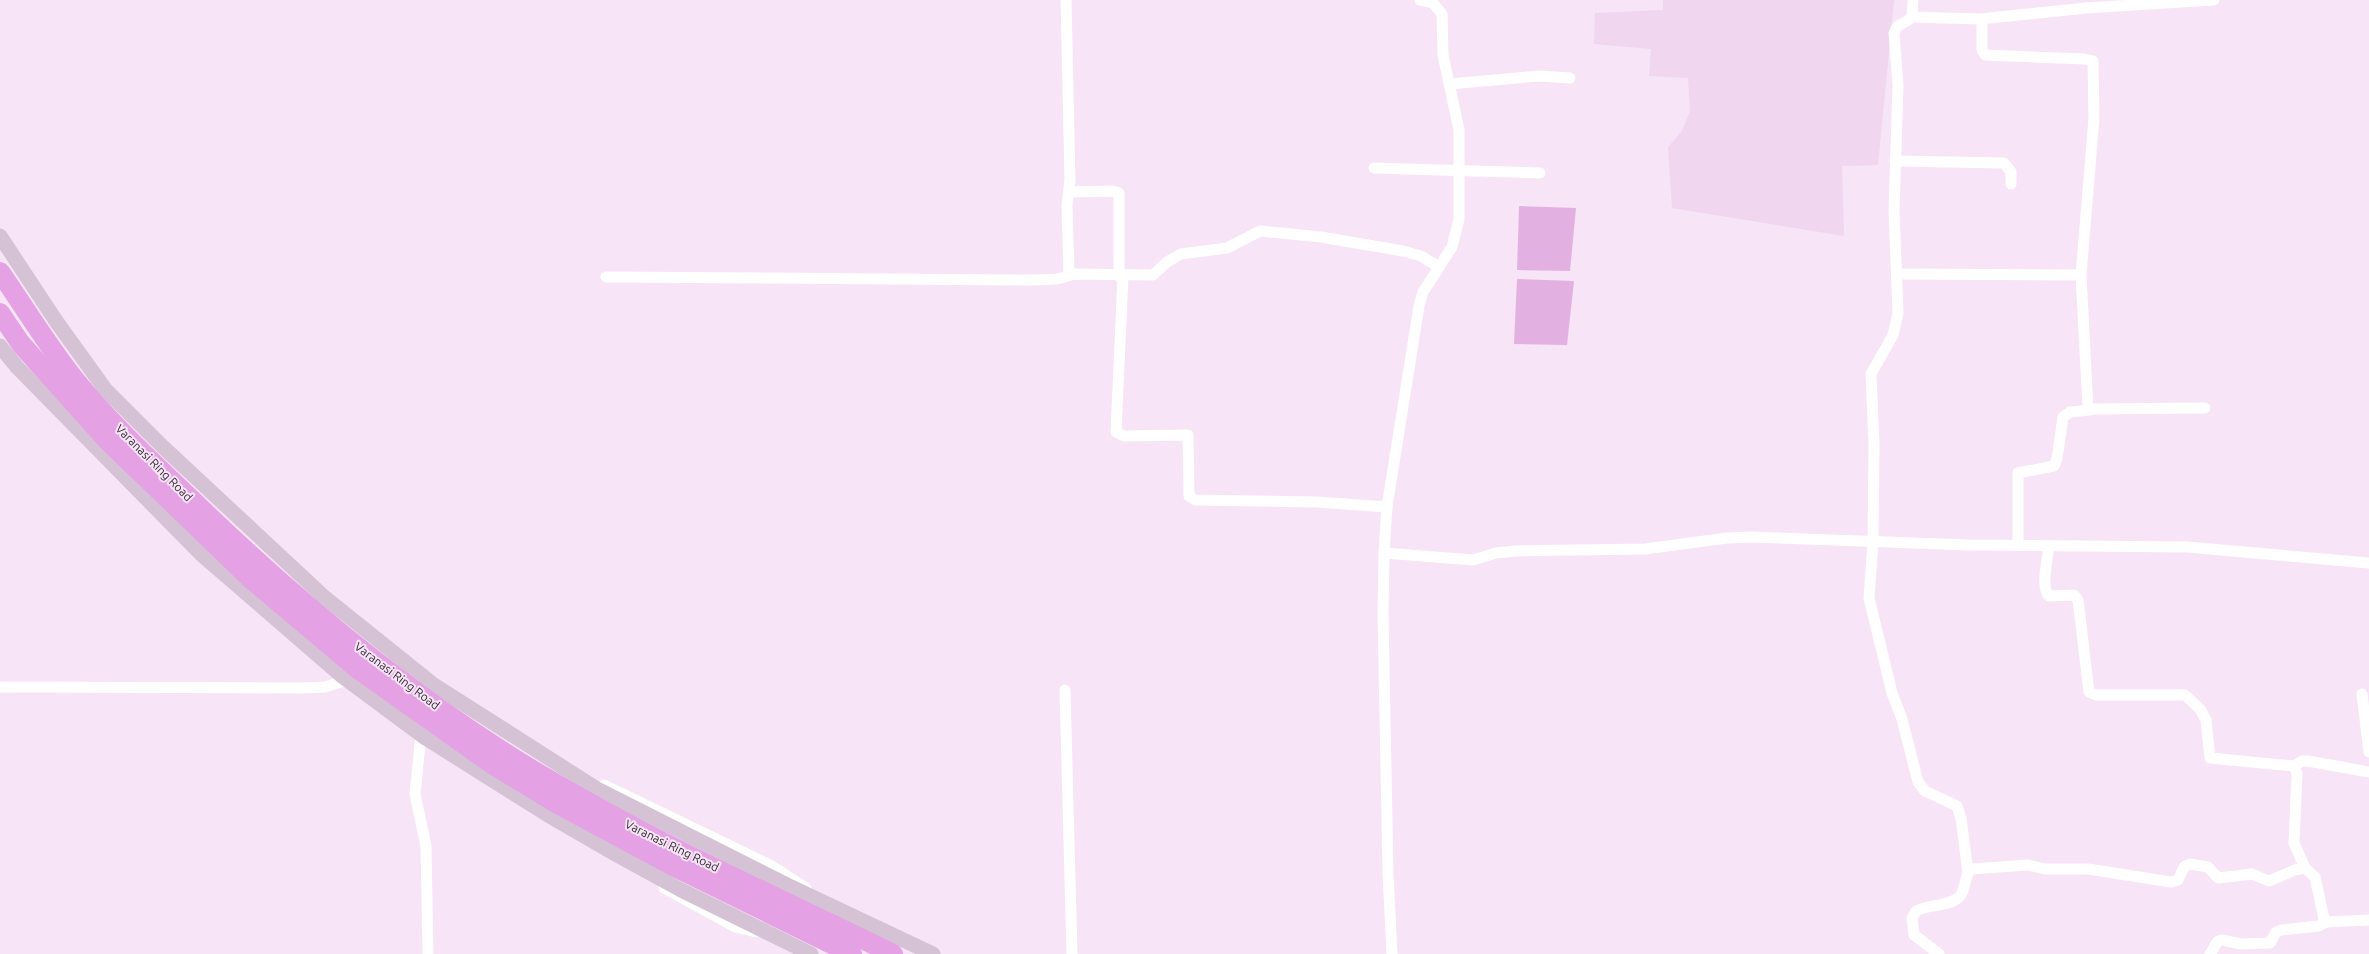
<svg xmlns="http://www.w3.org/2000/svg" width="2369" height="954" font-family="Ubuntu,sans-serif">
<rect width="100%" height="100%" fill="#f7e4f6"/>
<!-- built -->
<polygon fill="#f0d6ef" points="1663,0 1894,0 1878,165 1842,166 1844,236 1672,208 1668,147 1682,131 1690,111 1688,78 1649,76 1651,49 1594,44 1595,13 1663,10"/>
<!-- water -->
<g fill="#e2b1e1">
<polygon points="1519,206 1576,208 1570,271 1517,270"/>
<polygon points="1517,279 1574,281 1567,345 1514,344"/>
</g>
<g fill="none" stroke-linecap="round" stroke-linejoin="round">
<!-- street -->
<g stroke="#fff" stroke-width="11">
<polyline points="1066,0 1070,180 1067,205 1069,274"/>
<path d="M1913 0 1912 17C1905 25 1898 21 1894 33L1898 85 1894 211 1898 313 1893 335 1871 374 1874 444 1873 542 1869 598 1892 693 1902 719 1918 782 1925 791 1957 806 1961 818 1968 873"/>
<polyline points="1912,17 1980,19 1982,22 1982,50 1985,55 2085,59 2093,61 2094,118 2081,275 2088,409 2205,408"/>
<polyline points="1980,19 2086,8 2214,0"/>
<polyline points="1449,84 1539,76 1570,78"/>
<polyline points="1895,161 2004,163 2011,172 2011,184"/>
<polyline points="1374,168 1540,173"/>
<polyline points="1069,192 1112,191 1119,193 1119,276"/>
<polyline points="1897,274 2081,275"/>
<polyline points="1123,276 1116,432 1124,436 1188,435 1189,496 1195,500 1317,502 1387,507"/>
<polyline points="606,277 1033,280 1057,279 1075,274 1153,275 1167,262 1181,254 1227,248 1260,231 1321,237 1403,251 1421,256 1439,267"/>
<polyline points="2018,545 2018,473 2054,466 2057,459 2063,417 2070,412 2090,410"/>
<path d="M2049 546C2048 557 2040 588 2049 596L2074 595 2078 600 2089 692 2096 695H2185L2200 709 2206 720 2210 758 2294 766 2297 774 2294 843 2305 868"/>
<polyline points="1384,553 1473,560 1496,553 1515,551 1645,549 1727,538 1753,537 1969,545 2187,547 2369,563"/>
<polyline points="0,687 303,688 325,687 347,680"/>
<polyline points="1065,690 1072,954"/>
<polyline points="2362,694 2369,752"/>
<polyline points="421,734 415,794 426,846 428,954"/>
<polyline points="2294,766 2302,761 2308,761 2369,772"/>
<polyline points="604,785 772,866 806,888"/>
<polyline points="664,888 735,927 756,932"/>
<polyline points="1392,954 1388,873 1383,613 1384,553 1387,507 1419,306 1423,292 1452,247 1459,219 1459,130 1443,55 1442,14 1433,3 1420,0"/>
<path d="M1939 954 1914 935 1912 918 1916 911C1929 904 1946 907 1958 898 1967 891 1963 877 1971 869L2028 865 2045 869H2088L2171 882 2178 880 2184 867 2190 864 2208 867 2218 878 2252 874 2269 881 2295 870 2305 868 2315 877 2324 919 2326 922 2369 920"/>
<polyline points="2210,954 2218,941 2222,940 2241,944 2270,943 2276,932 2281,930 2319,926 2326,922"/>
</g>
<!-- secondary -->
<g stroke="#d5c3d5" stroke-width="15">
<polyline points="0,236 56,321 105,389 163,447 323,596 434,685 597,789 787,885 933,954"/>
<polyline points="0,346 17,367 201,554 342,676 424,737 548,815 617,855 681,890 811,954"/>
</g>
<!-- highway -->
<g stroke="#e4a1e4" stroke-width="20">
<path d="M0 272C25 308 48 346 75 380 110 423 151 461 191 499 300 605 419 704 551 781 661 846 779 898 893 954"/>
<polyline points="0,313 21,344 108,441 251,579 358,669 492,764 556,803 671,865 852,954"/>
</g>
</g>
<g text-anchor="middle" stroke-width="4" stroke-linejoin="round" paint-order="stroke">
<!-- street labels -->
<g font-size="12" fill="#332c33" stroke="#f7e4f6">
<text transform="translate(154 463) rotate(45)" y="4">Varanasi Ring Road</text>
<text transform="translate(397 676) rotate(37)" y="4">Varanasi Ring Road</text>
<text transform="translate(672 846) rotate(26)" y="4">Varanasi Ring Road</text>
</g>
</g>
</svg>
